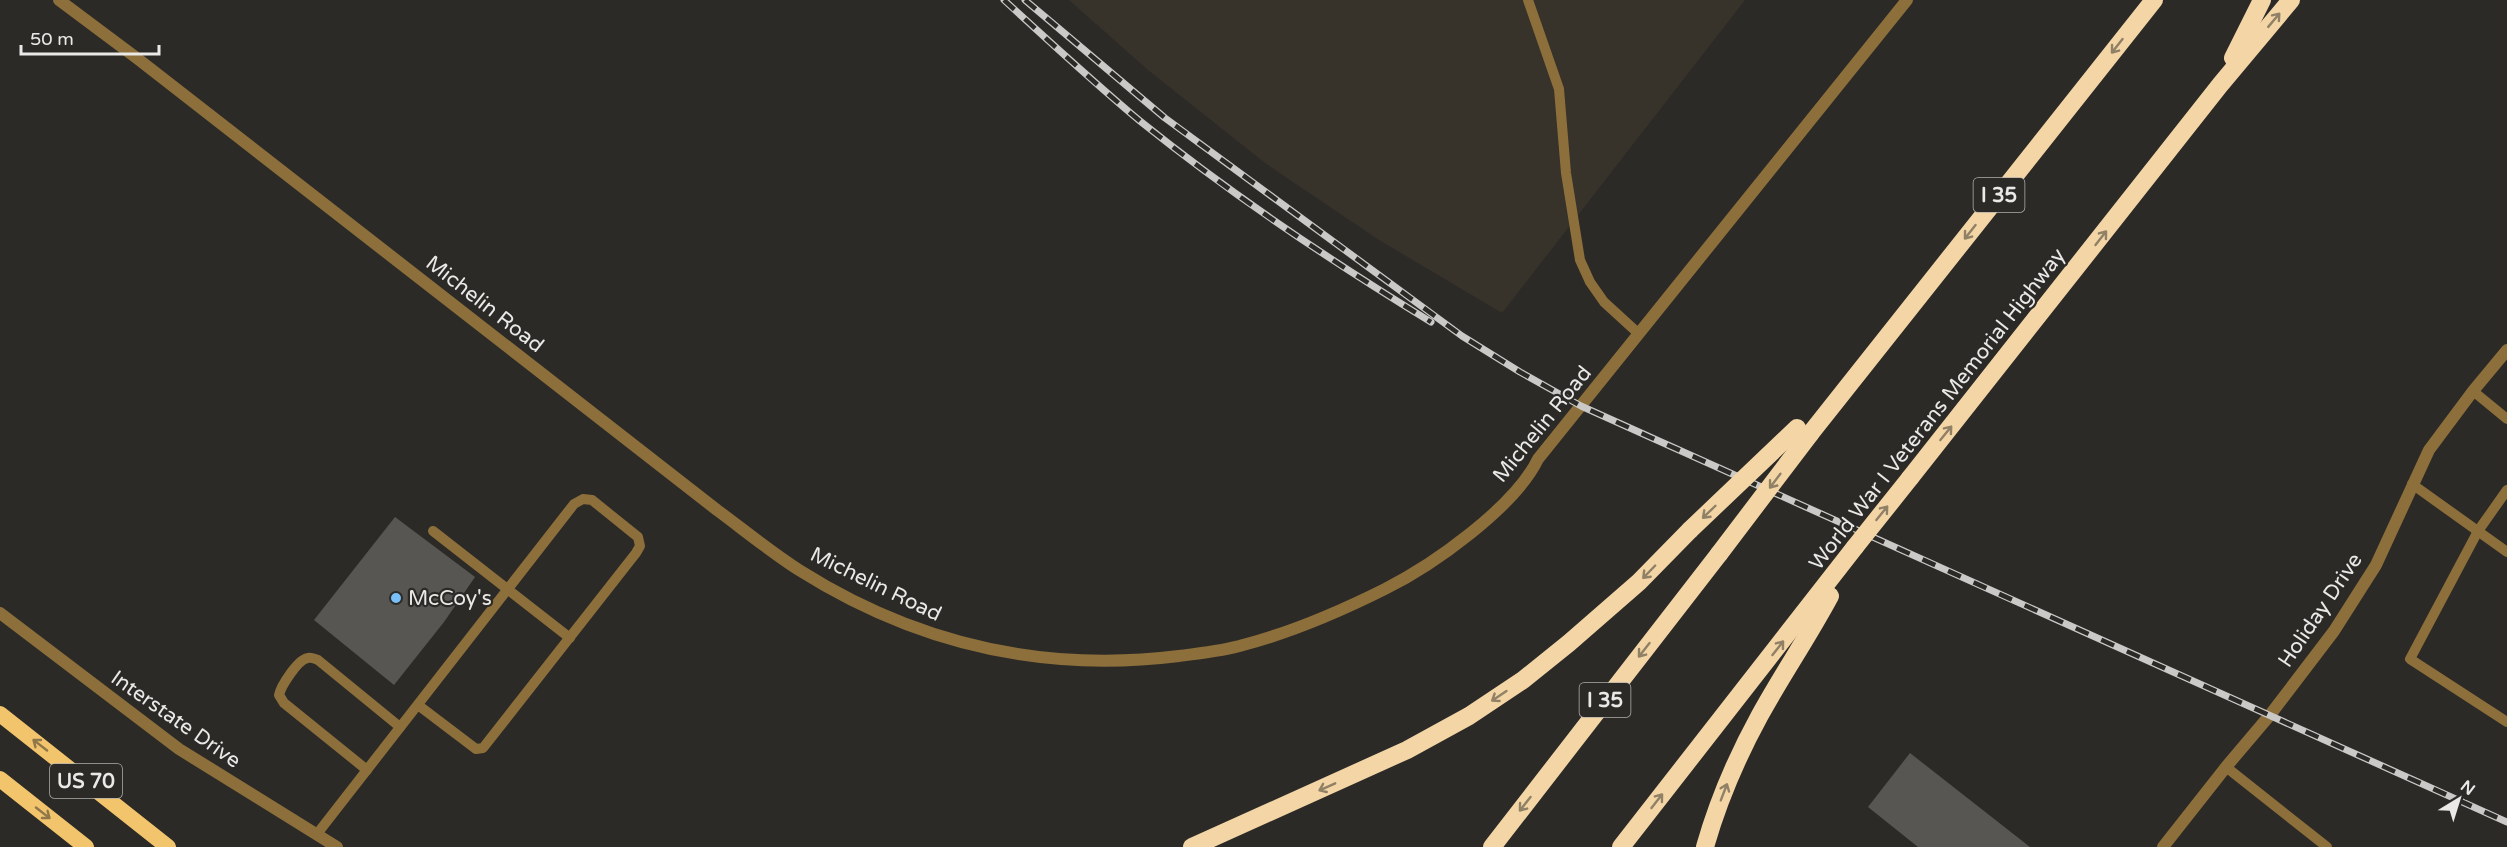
<svg xmlns="http://www.w3.org/2000/svg" width="2507" height="847" font-family="'Varela Round',sans-serif">
<rect width="100%" height="100%" fill="#2c2a27"/>
<!-- built -->
<polygon fill="#37322a" points="1069,0 1745,0 1502,313 1379,240 1265,163 1148,70"/>
<!-- building -->
<g fill="#585653">
<polygon points="395,517 475,577 444,622 394,685 314,620"/>
<polygon points="1910,753 2030,847 1918,847 1868,807"/>
</g>
<g fill="none" stroke-linecap="round" stroke-linejoin="round">
<!-- service -->
<g stroke="#8c6f3a" stroke-width="10">
<polyline points="1528,0 1559,89 1566,173 1580,260 1590,282 1604,302 1639,334"/>
<polyline points="2473,391 2507,419"/>
<polyline points="2412,484 2507,552"/>
<polyline points="2507,490 2478,531 2410,659 2507,722"/>
<polyline points="433,531 570,638"/>
<polyline points="2226,767 2327,847"/>
<path d="M367 770 284 703 279 695C281 686 298 659 308 658 310 657 316 659 318 660L400 727"/>
<polyline points="317,834 574,504 583,499 592,500 638,537 640,546 636,553 483,748 476,749 418,705"/>
</g>
<!-- minor -->
<polyline stroke="#8c6f3a" stroke-width="12" points="0,613 179,749 337,847"/>
<!-- tertiary -->
<g stroke="#8c6f3a" stroke-width="12">
<path d="M59 0 138 59 717 510C744 530 771 552 799 570 916 644 1042 673 1179 656 1201 653 1223 651 1243 645 1293 632 1339 612 1385 589 1433 565 1515 507 1538 459L1907 0"/>
<polyline points="2163,847 2226,767 2270,715 2334,631 2376,565 2429,450 2473,391 2507,350"/>
</g>
<!-- trunk -->
<g stroke="#f2c46c" stroke-width="16">
<polyline points="0,714 168,847"/>
<polyline points="0,779 86,847"/>
</g>
<!-- motorway -->
<g stroke="#f4d6a6" stroke-width="18">
<polyline points="2233,58 2262,0"/>
<polyline points="1810,434 2154,0"/>
<polyline points="1910,478 2220,85 2291,0"/>
<polyline points="1192,847 1407,750 1469,716 1523,680 1569,643 1639,582 1690,530"/>
<polyline points="1492,847 1719,554"/>
<polyline points="1621,847 1855,547"/>
<path d="M1705 847C1718 801 1737 757 1760 715 1782 675 1808 637 1830 596"/>
</g>
<!-- rail casing -->
<g stroke="#cac9c7" stroke-width="7">
<g id="rail">
<path d="M1004 0C1049 41 1093 82 1140 121 1232 195 1331 261 1431 322"/>
<polyline points="1025,0 1165,118 1462,336 1520,372 1581,406 2507,822"/>
</g>
</g>
<!-- rail -->
<use href="#rail" stroke="#2c2a27" stroke-width="4.5" stroke-dasharray="14" stroke-linecap="butt"/>
<!-- motorway-bridge -->
<g stroke="#f4d6a6" stroke-width="18">
<polyline points="1690,530 1797,428"/>
<polyline points="1855,547 1910,478"/>
<polyline points="1719,554 1810,434"/>
</g>
</g>
<!-- one-way arrows -->
<defs><path id="oneway-shaft" d="M-6 0H5M1.5-3L5.5 0L1.5 3" fill="none" stroke-width="1.6" stroke-linecap="round" stroke-linejoin="round" transform="scale(1.5)"/></defs>
<g stroke="#908066">
<use href="#oneway-shaft" transform="translate(2274 20) rotate(-50)"/>
<use href="#oneway-shaft" transform="translate(2117 46) rotate(128)"/>
<use href="#oneway-shaft" transform="translate(1970 232) rotate(128)"/>
<use href="#oneway-shaft" transform="translate(2101 238) rotate(-52)"/>
<use href="#oneway-shaft" transform="translate(1946 433) rotate(-51)"/>
<use href="#oneway-shaft" transform="translate(1775 481) rotate(127)"/>
<use href="#oneway-shaft" transform="translate(1709 512) rotate(136)"/>
<use href="#oneway-shaft" transform="translate(1882 513) rotate(-51)"/>
<use href="#oneway-shaft" transform="translate(1649 572) rotate(134)"/>
<use href="#oneway-shaft" transform="translate(1778 648) rotate(-52)"/>
<use href="#oneway-shaft" transform="translate(1644 650) rotate(128)"/>
<use href="#oneway-shaft" transform="translate(1499 696) rotate(146)"/>
<use href="#oneway-shaft" transform="translate(1327 787) rotate(156)"/>
<use href="#oneway-shaft" transform="translate(1724 792) rotate(-69)"/>
<use href="#oneway-shaft" transform="translate(1657 801) rotate(-52)"/>
<use href="#oneway-shaft" transform="translate(1525 804) rotate(128)"/>
</g>
<g stroke="#8f774a">
<use href="#oneway-shaft" transform="translate(40 745) rotate(-142)"/>
<use href="#oneway-shaft" transform="translate(43 813) rotate(38)"/>
</g>
<!-- markers -->
<circle fill="#79bff8" stroke="#2c2a27" stroke-width="2" cx="396" cy="598" r="6"/>
<g text-anchor="middle" stroke-width="4.5" stroke-linejoin="round" paint-order="stroke">
<!-- shield labels -->
<g fill="#2c2a27" stroke="#b1b0ad" stroke-width="1.5">
<rect x="1973.5" y="178" width="51" height="34" rx="4.5"/>
<rect x="1579.5" y="683" width="51" height="34" rx="4.5"/>
<rect x="50" y="764" width="72" height="34" rx="4.5"/>
</g>
<g font-size="20" font-weight="bold" fill="#eae9e7">
<text x="1999" y="202">I 35</text>
<text x="1605" y="707">I 35</text>
<text x="86" y="788">US 70</text>
</g>
<!-- street labels -->
<g font-size="21" fill="#eae9e7" stroke="#2c2a27">
<text transform="translate(485 304) rotate(38)" y="7">Michelin Road</text>
<text transform="translate(1937 409) rotate(-52)" y="7">World War I Veterans Memorial Highway</text>
<text transform="translate(1542 424) rotate(-51)" y="7">Michelin Road</text>
<text transform="translate(876 584) rotate(26)" y="7">Michelin Road</text>
<text transform="translate(2320 610) rotate(-56)" y="7">Holiday Drive</text>
<text transform="translate(176 719) rotate(35)" y="7">Interstate Drive</text>
</g>
<!-- poi labels -->
<g font-size="21" fill="#eae9e7" stroke="#2c2a27" text-anchor="start">
<text x="408" y="605">McCoy's</text>
</g>
</g>
<!-- north arrow -->
<g transform="translate(2459 799) rotate(38)" stroke="#2c2a27" stroke-width="4.5" paint-order="stroke">
<path d="M0-4.5L10 22L0 15L-10 22Z" fill="#eae9e7"/>
<text y="-9" font-size="16" font-weight="bold" text-anchor="middle" fill="#eae9e7">N</text>
</g>
<!-- scale -->
<path d="M21 45v9h138v-9" fill="none" stroke="#eae9e7" stroke-width="3"/>
<text x="30" y="45" font-size="18" fill="#eae9e7" stroke="#2c2a27" stroke-width="4.5" paint-order="stroke">50 m</text>
</svg>
